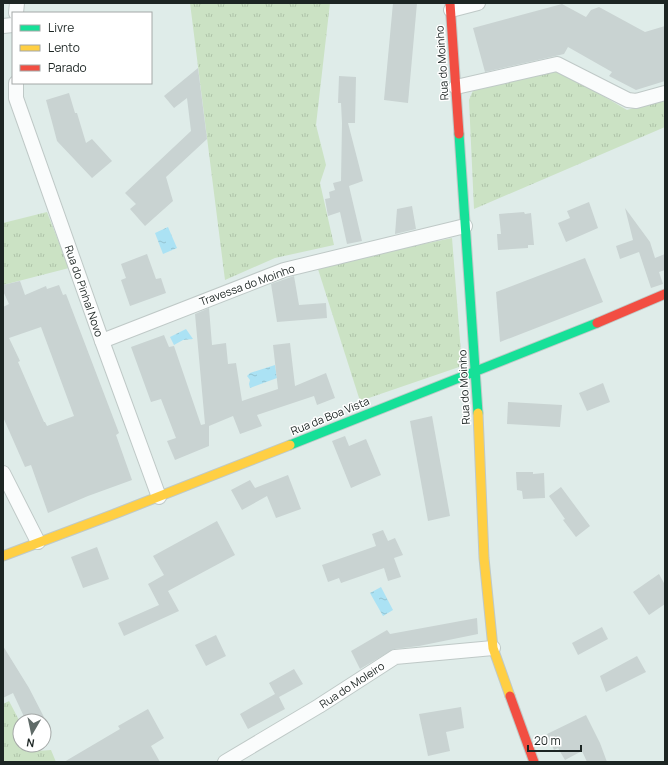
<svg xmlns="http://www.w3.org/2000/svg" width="668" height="765" font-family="Manrope,sans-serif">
<defs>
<pattern id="grass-tufts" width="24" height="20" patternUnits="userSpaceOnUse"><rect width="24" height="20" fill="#cbe2c4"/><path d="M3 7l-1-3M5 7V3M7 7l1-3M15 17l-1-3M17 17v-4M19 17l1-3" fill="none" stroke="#aec2a8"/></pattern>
<pattern id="water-ripples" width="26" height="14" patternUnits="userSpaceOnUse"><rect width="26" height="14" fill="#abe2f4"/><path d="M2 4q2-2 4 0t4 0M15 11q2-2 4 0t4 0" fill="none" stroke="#93c2d1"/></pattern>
</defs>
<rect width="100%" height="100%" fill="#dfece9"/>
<!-- grass -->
<g fill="url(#grass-tufts)">
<polygon points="190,3 330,3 316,125 326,165 320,183 334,245 275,258 225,280"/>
<polygon points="557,69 627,110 665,99 665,127 474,209 469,100 474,88"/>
<polygon points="47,212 69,268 3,285 3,223"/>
<polygon points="452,238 462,366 360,401 317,266"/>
<polygon points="9,701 20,722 20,745 33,745 37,751 51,750 56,762 3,762 3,704"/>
</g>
<!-- water -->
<g fill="url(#water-ripples)">
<polygon points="168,227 177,248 163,254 155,233"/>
<polygon points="186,329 193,339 183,340 174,345 170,337"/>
<polygon points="275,365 277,378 250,388 249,384 250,380 247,376 250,373"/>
<polygon points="381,587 393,610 383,616 370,593"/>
</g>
<!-- building -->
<g fill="#c9d3d2" fill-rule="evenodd">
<polygon points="393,3 417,3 408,103 384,100"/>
<polygon points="562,4 586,17 591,10 599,7 645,32 665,26 665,81 636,90 609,76 612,72 568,47 564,54 485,72 473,28"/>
<polygon points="198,68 207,139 166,177 173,201 145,226 130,209 136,204 125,193 191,131 187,98 174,108 164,96"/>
<polygon points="339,76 356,77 355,123 348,123 363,181 349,186 362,241 347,244 340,212 328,216 325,199 330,198 329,192 335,190 333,183 341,181 342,123 341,103 338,103"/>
<polygon points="69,93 75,113 77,113 86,143 92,139 112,161 92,178 57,141 52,122 46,100"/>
<polygon points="589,202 598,228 566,242 558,223 570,218 567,211"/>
<polygon points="412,206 416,229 395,234 397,209"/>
<polygon points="625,208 650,242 655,258 665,254 665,270 659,272 663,284 651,288 639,252 620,259 616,246 633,240"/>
<polygon points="524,212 525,214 531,213 534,245 528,245 528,248 498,250 497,234 501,234 499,214"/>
<polygon points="147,254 156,279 161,278 166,293 130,306 121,280 126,278 121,264"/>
<polygon points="585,258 603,302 500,342 496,292"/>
<polygon points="294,276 299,305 326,303 327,318 277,322 271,284"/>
<path d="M20 281 25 295 46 286 47 289 59 285 63 295 66 294 119 433 116 435 132 480 88 496 48 513 31 465 25 467 3 417V307L9 304 3 291V285ZM41 327 74 416 47 426 45 422H44L18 362 20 361 9 338Z"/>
<polygon points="209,308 212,345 226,343 228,364 236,363 242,401 278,389 273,345 290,343 295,386 326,373 335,398 317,405 314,396 257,415 262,426 240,434 233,416 209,426 209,446 175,460 167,441 176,438 161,399 151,402 131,347 164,335 169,347 174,346 201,425 205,424 195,314"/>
<polygon points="603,383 610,402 587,411 579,393"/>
<polygon points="508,402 562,405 560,427 507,424"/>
<polygon points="432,416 450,516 428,521 410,421"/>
<polygon points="345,436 349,446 366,439 381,475 351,488 332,441"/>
<polygon points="516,472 533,472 533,474 544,473 545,498 523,499 522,491 517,490"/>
<polygon points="288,475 301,509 276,518 267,496 242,510 231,490 250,480 255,488"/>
<polygon points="561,487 590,526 576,537 563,520 565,519 549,496"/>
<polygon points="217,521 235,555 168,591 179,611 124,636 118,623 159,605 148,584 164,575 153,556"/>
<polygon points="383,530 388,541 395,538 403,555 394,558 401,577 388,581 384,568 341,583 339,578 328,582 322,565 376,546 372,534"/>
<polygon points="97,547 109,579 83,588 71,557"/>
<polygon points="659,574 665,585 665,604 649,615 633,592"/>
<polygon points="477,618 478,634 419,646 394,649 360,669 351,651 387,630 390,634"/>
<polygon points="602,627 608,639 578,655 572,643"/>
<polygon points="216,635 226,656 206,666 195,645"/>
<polygon points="3,646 29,688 46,721 26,721 13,693 3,698"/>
<polygon points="637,656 646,672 606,692 600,676"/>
<polygon points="294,669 303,684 279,697 285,709 248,729 240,714 275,694 269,683"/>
<polygon points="461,707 464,728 446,732 450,751 428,756 419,714"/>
<polygon points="148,709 164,738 151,746 160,762 64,762 120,729 118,726"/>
<polygon points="586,715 600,743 607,762 587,762 582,751 565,760 558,748 554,750 547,734"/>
</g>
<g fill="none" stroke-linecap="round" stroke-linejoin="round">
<!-- street casing -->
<g stroke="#bfc9c7" stroke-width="16">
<g id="street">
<polyline points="451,10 478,3"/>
<polyline points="16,13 17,3"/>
<polyline points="3,26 13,25"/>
<polyline points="16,83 16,98 102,341 159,497"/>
<polyline points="456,87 557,64 628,100 636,101 665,93"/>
<polyline points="102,341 284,270 465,226"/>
<polyline points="3,473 38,542"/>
<polyline points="225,762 319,706 395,657 493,648"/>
</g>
</g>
<!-- fast casing -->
<g stroke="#bfc9c7" stroke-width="11">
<g id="fast">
<polyline points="459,134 478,413"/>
<polyline points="290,445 597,323"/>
</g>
</g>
<!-- slow casing -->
<g stroke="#bfc9c7" stroke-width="11">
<g id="slow">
<polyline points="478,413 484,558 493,648 510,696"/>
<polyline points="3,556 117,513 290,445"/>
</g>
</g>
<!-- jam casing -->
<g stroke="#bfc9c7" stroke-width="11">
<g id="jam">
<polyline points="450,3 459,134"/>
<polyline points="597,323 665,294"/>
<polyline points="510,696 534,762"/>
</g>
</g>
<!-- street -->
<use href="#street" stroke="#fafcfc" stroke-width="14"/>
<!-- fast -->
<use href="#fast" stroke="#16e098" stroke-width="9"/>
<!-- slow -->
<use href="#slow" stroke="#ffcf43" stroke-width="9"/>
<!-- jam -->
<use href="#jam" stroke="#f24e42" stroke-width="9"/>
</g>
<g text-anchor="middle" stroke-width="3" stroke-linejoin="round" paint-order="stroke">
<!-- street labels -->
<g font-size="11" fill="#1c2523" stroke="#fff">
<text transform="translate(442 63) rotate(-94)" y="4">Rua do Moinho</text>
<text transform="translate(247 285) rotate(-20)" y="4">Travessa do Moinho</text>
<text transform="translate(84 291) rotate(71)" y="4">Rua do Pinhal Novo</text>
<text transform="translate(464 387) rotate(-93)" y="4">Rua do Moinho</text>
<text transform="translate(330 416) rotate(-22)" y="4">Rua da Boa Vista</text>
<text transform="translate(352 685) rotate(-33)" y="4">Rua do Moleiro</text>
</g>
</g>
<!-- border -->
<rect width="668" height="765" fill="none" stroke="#1c2523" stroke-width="8"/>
<!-- legend -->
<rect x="12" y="12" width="140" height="72" fill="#ffffff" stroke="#a4a8a7"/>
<rect x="20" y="25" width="20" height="6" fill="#16e098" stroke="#a4a8a7"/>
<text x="48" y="32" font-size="12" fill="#1c2523">Livre</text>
<rect x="20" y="45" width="20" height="6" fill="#ffcf43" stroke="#a4a8a7"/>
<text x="48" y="52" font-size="12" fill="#1c2523">Lento</text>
<rect x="20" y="65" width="20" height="6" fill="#f24e42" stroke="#a4a8a7"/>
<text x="48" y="72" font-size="12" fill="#1c2523">Parado</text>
<!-- north arrow -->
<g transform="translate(32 733) rotate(189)"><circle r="19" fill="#ffffff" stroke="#a4a8a7"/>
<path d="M0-3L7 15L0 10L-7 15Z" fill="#606b68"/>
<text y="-6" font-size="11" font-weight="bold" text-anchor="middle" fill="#1c2523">N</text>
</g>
<!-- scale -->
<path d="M528 745v6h53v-6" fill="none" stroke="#1c2523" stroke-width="2"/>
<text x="534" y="745" font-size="12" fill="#1c2523" stroke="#ffffff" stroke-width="3" paint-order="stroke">20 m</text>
</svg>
